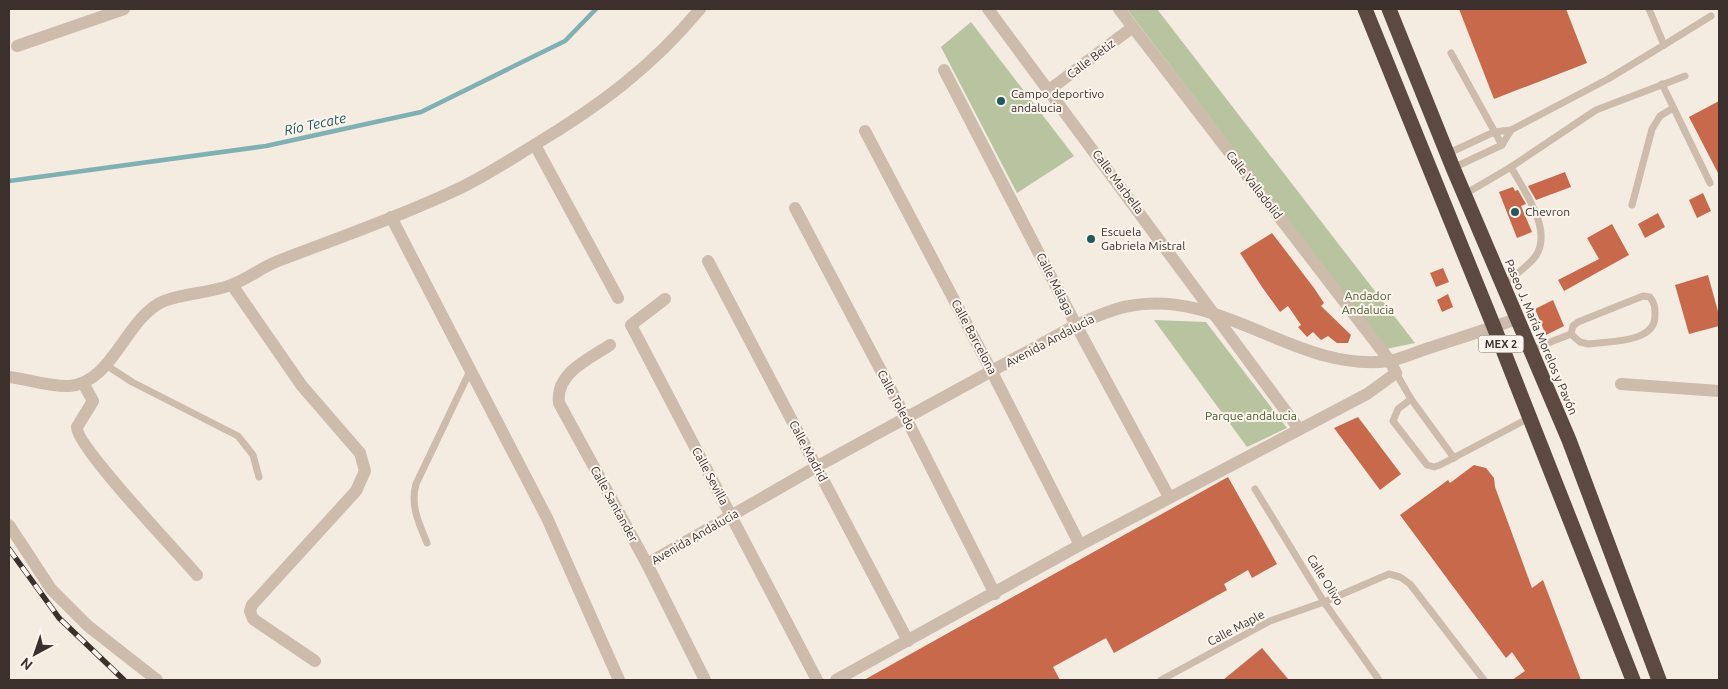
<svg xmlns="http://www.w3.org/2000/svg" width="1728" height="689" font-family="Ubuntu,sans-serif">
<rect width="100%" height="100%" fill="#f4ebe1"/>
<!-- green -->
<g fill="#b8c4a0">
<polygon points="1127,9 1157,9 1415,343 1386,349"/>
<polygon points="971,22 1074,156 1017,193 941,47"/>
<polygon points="1154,320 1206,322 1287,428 1247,447"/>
</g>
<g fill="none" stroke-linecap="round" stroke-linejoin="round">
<!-- stream -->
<polyline stroke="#7fb0b2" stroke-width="4.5" points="9,181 266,146 421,112 565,41 596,9"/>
</g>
<!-- building -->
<g fill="#c8694b">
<polygon points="1459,9 1566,9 1587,63 1494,99"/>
<polygon points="1719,101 1719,175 1689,117"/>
<polygon points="1565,172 1571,187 1536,200 1528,186"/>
<polygon points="1513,187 1515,191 1518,190 1526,204 1521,206 1532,232 1517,238 1499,192"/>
<polygon points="1703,193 1711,211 1697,218 1689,200"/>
<polygon points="1658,213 1665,227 1645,238 1638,224"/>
<polygon points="1612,224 1629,255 1564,291 1558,280 1599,259 1587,238"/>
<polygon points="1272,233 1314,288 1324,303 1321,306 1351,335 1348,343 1337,343 1328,336 1321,340 1313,332 1307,337 1298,327 1301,325 1288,306 1280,312 1262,287 1240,253"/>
<polygon points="1443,268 1449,282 1436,287 1430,273"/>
<polygon points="1708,275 1719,315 1719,326 1689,334 1675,285"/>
<polygon points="1448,294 1453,307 1442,312 1437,300"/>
<polygon points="1553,300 1564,326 1546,335 1535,309"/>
<polygon points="1358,417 1401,474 1380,490 1334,428"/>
<polygon points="1474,465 1486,468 1494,478 1495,487 1532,588 1543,580 1581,680 1512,680 1525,671 1512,652 1506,658 1400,515 1448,480 1450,483"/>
<polygon points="1228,477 1277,564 1252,578 1248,570 1224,584 1227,590 1114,653 1106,638 1053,667 1060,680 864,680"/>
<polygon points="1262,648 1289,680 1223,680"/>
</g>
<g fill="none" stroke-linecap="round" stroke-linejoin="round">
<!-- lane -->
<g stroke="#cdbbac" stroke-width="7">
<polyline points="1664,45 1711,16"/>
<polyline points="1451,53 1502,145"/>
<polyline points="1662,84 1710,183"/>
<polyline points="1447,154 1494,132 1511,130 1608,79 1664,45 1649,9"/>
<polyline points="1453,168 1502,145 1511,130"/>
<polyline points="1465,194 1511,167 1596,110 1685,76"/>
<polyline points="1632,205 1652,129 1660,116 1673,108"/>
<path d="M1502 285C1513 277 1526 268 1535 257 1554 231 1524 191 1511 167"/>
<path d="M1530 350 1571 334 1573 326 1578 322 1643 296 1650 297C1655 304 1655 307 1655 316 1655 343 1609 341 1588 344L1580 342 1571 334"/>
<polyline points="106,365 132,382 238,436 253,455 259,477"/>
<polyline points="1396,373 1411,399 1398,409 1393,421 1427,465 1434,467 1440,465 1529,418"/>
<polyline points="1411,399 1454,458"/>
<polyline points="1255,489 1324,602 1379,680"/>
<path d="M427 543C419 523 410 506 416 484L470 371"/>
<polyline points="1161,680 1270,621 1324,602 1389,574 1400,577 1410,584 1484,680"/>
</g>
<!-- street -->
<g stroke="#cdbbac" stroke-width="12">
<polyline points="988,9 1299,429"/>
<polyline points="17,46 124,9"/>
<polyline points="944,70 1076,325 1169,497"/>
<polyline points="1049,90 1133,27"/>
<polyline points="865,131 992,372 1080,545"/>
<polyline points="535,145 618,298"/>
<polyline points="795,208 906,418 995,594"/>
<polyline points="391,217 547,518 619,680"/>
<polyline points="708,261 908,641"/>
<polyline points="232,285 302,386 360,453 365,471 356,491 252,605 250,611 253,619 315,661"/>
<polyline points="665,299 631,325 817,680"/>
<path d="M610 345C589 359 555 373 559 403L647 564 705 680"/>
<path d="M9 377C28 379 49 387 69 386 113 383 126 317 164 301 185 293 210 293 231 285 248 279 262 267 278 261 338 238 399 217 456 190 484 177 508 161 534 145 598 107 652 67 700 9"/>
<path d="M83 383 93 401 77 427C75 445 179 554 197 575"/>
<polyline points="1621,384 1719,391"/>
<polyline points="9,525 51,589 88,626 157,680"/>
<path d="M647 564 816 467 1076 325C1093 318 1111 309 1129 306 1223 288 1296 373 1389 361 1401 359 1414 353 1426 349 1456 339 1486 330 1516 319"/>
<polyline points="836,680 1080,545 1367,394 1396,373 1390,361 1119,9"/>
</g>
<!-- highway -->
<g stroke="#5c4a42" stroke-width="15">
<polyline points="1365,9 1494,327 1633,680"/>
<polyline points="1389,9 1453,168 1569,440 1659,680"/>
</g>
<!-- rail casing -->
<g stroke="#3b302b" stroke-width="5.5">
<polyline id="rail" points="9,549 59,618 124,680"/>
</g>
<!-- rail -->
<use href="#rail" stroke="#fbf5ee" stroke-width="4" stroke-dasharray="11" stroke-linecap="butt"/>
</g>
<!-- markers -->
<g fill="#1f5a5e" stroke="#fbf5ee" stroke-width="2">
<circle cx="1001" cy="101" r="5"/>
<circle cx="1515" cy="212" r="5"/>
<circle cx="1091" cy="239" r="5"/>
</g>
<g text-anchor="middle" stroke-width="4" stroke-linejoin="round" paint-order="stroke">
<!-- shield labels -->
<rect fill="#fbf5ee" stroke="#756b66" stroke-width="1" x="1478.5" y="335.5" width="45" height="17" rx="4"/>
<g font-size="11" font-weight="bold" fill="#3b302b">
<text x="1501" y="348">MEX 2</text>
</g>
<!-- street labels -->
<g font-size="12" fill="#3b302b" stroke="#fbf5ee">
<text transform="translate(1091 59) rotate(-37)" y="4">Calle Betiz</text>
<text transform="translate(1118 182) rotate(53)" y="4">Calle Marbella</text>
<text transform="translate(1254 185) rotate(52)" y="4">Calle Valladolid</text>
<text transform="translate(1055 284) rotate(63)" y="4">Calle Málaga</text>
<text transform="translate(974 337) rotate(62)" y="4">Calle Barcelona</text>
<text transform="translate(1541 337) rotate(67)" y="4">Paseo J. María Morelos y Pavón</text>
<text transform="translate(1050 341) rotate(-28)" y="4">Avenida Andalucia</text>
<text transform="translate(896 400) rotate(62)" y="4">Calle Toledo</text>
<text transform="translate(808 451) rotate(62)" y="4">Calle Madrid</text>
<text transform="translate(710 476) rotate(62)" y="4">Calle Sevilla</text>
<text transform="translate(614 504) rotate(61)" y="4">Calle Santander</text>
<text transform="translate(695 537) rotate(-30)" y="4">Avenida Andalucia</text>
<text transform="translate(1325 580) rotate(58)" y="4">Calle Olivo</text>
<text transform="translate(1236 628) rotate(-28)" y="4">Calle Maple</text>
</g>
<!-- poi labels -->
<g font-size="12" fill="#3b302b" stroke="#fbf5ee" text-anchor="start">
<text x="1011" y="98">Campo deportivo<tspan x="1011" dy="14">andalucia</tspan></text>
<text x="1525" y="216">Chevron</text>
<text x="1101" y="236">Escuela<tspan x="1101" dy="14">Gabriela Mistral</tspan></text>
</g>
<!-- park labels -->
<g font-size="12" fill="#4a5a2e" stroke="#fbf5ee">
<text x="1368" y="300">Andador<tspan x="1368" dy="14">Andalucia</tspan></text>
<text x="1251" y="420">Parque andalucia</text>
</g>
<!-- water labels -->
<g font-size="14" font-style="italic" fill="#1f5a5e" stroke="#fbf5ee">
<text transform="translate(315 124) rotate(-12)" y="5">Río Tecate</text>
</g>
</g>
<!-- border -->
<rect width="1728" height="689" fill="none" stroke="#3b302b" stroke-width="20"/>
<!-- north arrow -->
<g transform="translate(35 654) rotate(220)" stroke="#fbf5ee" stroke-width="4" paint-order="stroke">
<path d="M0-4L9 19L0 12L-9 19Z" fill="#3b302b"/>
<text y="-8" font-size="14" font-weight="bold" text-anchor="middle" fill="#3b302b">N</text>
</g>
</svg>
